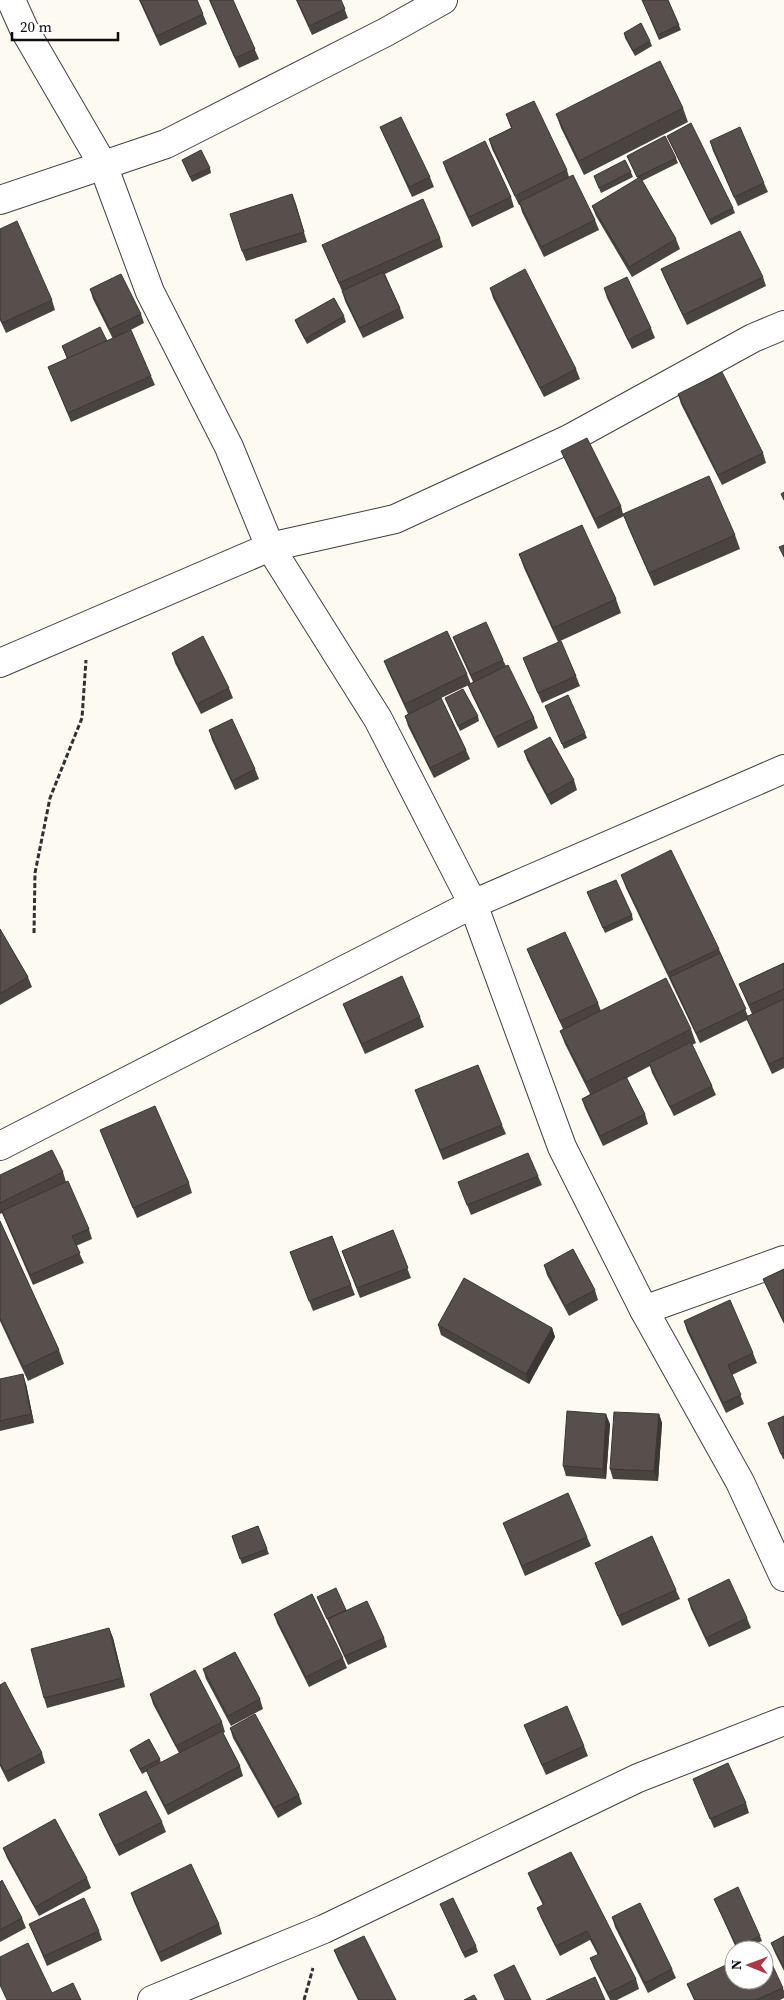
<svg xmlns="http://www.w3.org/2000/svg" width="784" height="2000" font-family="'Source Serif 4',serif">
<rect width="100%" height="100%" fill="#fdfaf2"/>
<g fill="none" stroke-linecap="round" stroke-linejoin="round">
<!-- minor casing -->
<g stroke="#414141" stroke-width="30">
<g id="minor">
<polyline points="11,0 24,29 103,165 150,292 229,447 270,547 378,719 473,904 562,1147 644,1310 740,1482 784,1577"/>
<polyline points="0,200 166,144 386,32 443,0"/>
<polyline points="0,663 270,547 395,519 569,439 753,338 784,325"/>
<polyline points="0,1146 473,904 784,769"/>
<polyline points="644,1310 784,1260"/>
<polyline points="152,2000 324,1929 638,1778 784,1721"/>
</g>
</g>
<!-- path -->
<g stroke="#303030" stroke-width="3" stroke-dasharray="5 2.5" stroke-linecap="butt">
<polyline points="34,933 35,873 50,798 82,718 86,660"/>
<polyline points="304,2000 313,1968"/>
</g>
<!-- minor -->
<use href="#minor" stroke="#fff" stroke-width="28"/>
</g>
<!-- wall -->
<g fill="#4a4441">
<polygon points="139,0 197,0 207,24 160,46"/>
<polygon points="209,0 233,0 259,59 239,68"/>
<polygon points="296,0 341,0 348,18 312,35"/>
<polygon points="642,0 668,0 681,30 659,40"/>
<polygon points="624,33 650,41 652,46 635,56 625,38"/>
<polygon points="683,108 688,122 584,175 561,128 556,114"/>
<polygon points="506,114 567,170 569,177 595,220 599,230 544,257 522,212 520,205 519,205 492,149 489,139 511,128"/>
<polygon points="380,127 430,177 434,187 412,197 384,136"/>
<polygon points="667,136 733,208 735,213 711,225"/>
<polygon points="710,141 764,183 768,192 738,206 713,151"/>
<polygon points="627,156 676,158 678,163 642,181 676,239 680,249 632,277 596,216 592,206 638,179"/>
<polygon points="182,160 210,168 211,173 192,182"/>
<polygon points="443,162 511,197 514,207 472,227 446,171"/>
<polygon points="631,172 633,177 601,193 594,176"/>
<polygon points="292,194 307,242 246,261 242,251"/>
<polygon points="0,229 52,300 55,310 6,333 0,320"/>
<polygon points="440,238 443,247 385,274 400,308 404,318 363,338 345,301 342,291 322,245"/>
<polygon points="661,269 763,277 766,286 687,325 665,279"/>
<polygon points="490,288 576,369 580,379 544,397 493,298"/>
<polygon points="604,288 651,328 655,338 632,349 607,298"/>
<polygon points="90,289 141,314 144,323 125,333 151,376 155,385 71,422 48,367 67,359 62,346 107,341 113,339 93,299"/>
<polygon points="344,316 346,322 307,344 297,325 295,320"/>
<polygon points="678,394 763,453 766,463 722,485 681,404"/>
<polygon points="561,451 621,506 623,514 735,535 740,549 654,586 628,527 624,516 598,529 565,460"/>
<polygon points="519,554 616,599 621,613 558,642 524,568"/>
<polygon points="453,637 503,660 506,666 534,718 538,728 498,748 472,695 468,685 473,682 457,647"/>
<polygon points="172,653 229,688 233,698 201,714 175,663"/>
<polygon points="523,658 576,676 580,686 542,703"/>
<polygon points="384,661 467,674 471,684 441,698 466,750 470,759 434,778 408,726 405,716 408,714 388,671"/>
<polygon points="445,698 478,716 479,721 460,731"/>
<polygon points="545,706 585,733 587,738 564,749"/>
<polygon points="209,730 255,769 259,779 235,790 212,740"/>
<polygon points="524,751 574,780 577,790 551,805 527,760"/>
<polygon points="621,875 719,949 748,1016 752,1014 739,984 784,963 784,1068 772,1074 747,1020 700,1043 626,888"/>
<polygon points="587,892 632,915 633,920 605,933"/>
<polygon points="0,929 28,977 32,987 0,1005"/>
<polygon points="527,949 598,1003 601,1011 691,1029 696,1043 692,1045 712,1086 716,1095 674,1116 652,1073 650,1066 627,1078 645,1114 648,1124 603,1146 585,1108 582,1099 590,1094 565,1044 560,1031 563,1029 531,959"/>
<polygon points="343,1004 420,1017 424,1027 365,1054 347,1014"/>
<polygon points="419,1100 502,1125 506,1134 443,1160"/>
<polygon points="100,1130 189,1183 192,1193 137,1218"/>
<polygon points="63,1172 66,1182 89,1229 92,1239 76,1246 84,1263 33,1285 2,1213 0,1214 0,1175"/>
<polygon points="538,1176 542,1185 471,1215 458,1182"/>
<polygon points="0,1221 59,1350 64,1364 28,1381 0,1321"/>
<polygon points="393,1230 411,1278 360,1298 342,1251"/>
<polygon points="332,1236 355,1295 313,1311 290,1252"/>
<polygon points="544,1265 595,1290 598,1300 569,1316 547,1275"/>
<polygon points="784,1269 784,1324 767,1288 763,1279"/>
<polygon points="684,1321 753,1353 757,1363 732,1375 744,1404 726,1413 687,1331"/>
<polygon points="438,1325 552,1328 555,1337 529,1384 441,1335"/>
<polygon points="0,1379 26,1384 34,1423 0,1431"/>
<polygon points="659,1414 662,1423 658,1481 613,1479 610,1469"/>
<polygon points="784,1416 784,1459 783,1459 768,1423"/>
<polygon points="610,1424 606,1479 566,1476 563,1466"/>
<polygon points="503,1523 587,1537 591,1546 525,1576"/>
<polygon points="258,1526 269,1554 242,1564 232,1536"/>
<polygon points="595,1563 676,1590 680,1599 622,1626"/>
<polygon points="317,1597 346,1610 384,1638 387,1647 348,1665"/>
<polygon points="688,1599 747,1618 751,1628 709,1647 691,1609"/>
<polygon points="274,1614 343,1658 347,1668 309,1687 277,1623"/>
<polygon points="109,1628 113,1638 125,1687 47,1708 44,1698"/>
<polygon points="203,1669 260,1699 263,1709 231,1726 206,1679"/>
<polygon points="0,1685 42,1753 45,1763 8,1782 0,1766"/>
<polygon points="150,1694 222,1722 225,1732 223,1733 240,1766 243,1776 168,1815 150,1780 147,1771 142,1774 132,1755 130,1750 160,1759 161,1763 179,1753 153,1704"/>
<polygon points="524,1725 584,1746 588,1756 546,1775 528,1735"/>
<polygon points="230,1728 299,1795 302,1804 278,1818 233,1738"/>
<polygon points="693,1779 746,1803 749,1813 714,1828"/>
<polygon points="99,1814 162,1822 166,1832 119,1856 103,1824"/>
<polygon points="3,1848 87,1878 91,1888 39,1916 7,1858"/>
<polygon points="528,1873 636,1979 639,1989 617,2000 610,2000 594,1968 590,1958 598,1955 590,1940 560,1956 541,1918 537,1908 543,1905 532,1883"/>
<polygon points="0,1882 22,1918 26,1928 0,1942"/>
<polygon points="131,1893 219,1924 222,1934 161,1962 134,1902"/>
<polygon points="714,1899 760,1936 762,1941 743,1950 737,1950"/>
<polygon points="440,1904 476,1946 478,1952 465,1958"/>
<polygon points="612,1917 672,1969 676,1978 648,1993 615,1927"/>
<polygon points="29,1924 99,1931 102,1940 47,1966"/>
<polygon points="784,1936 784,1971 775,1953 771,1943"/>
<polygon points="334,1950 396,2000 358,2000 338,1960"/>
<polygon points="687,1984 783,1988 784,1991 784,1998 780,2000 694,2000"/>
</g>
<!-- shaded-wall -->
<g fill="#3c3735">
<polygon points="292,194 296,204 307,242 304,232"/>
<polygon points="552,1328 555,1337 529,1384 526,1374"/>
<polygon points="23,1374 26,1384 34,1423 31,1414"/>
<polygon points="606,1414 610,1424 606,1479 603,1469"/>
<polygon points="659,1414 662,1423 658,1481 654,1471"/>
<polygon points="109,1628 113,1638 125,1687 122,1678"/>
</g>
<!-- building -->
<g fill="#564f4c" stroke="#3c3735">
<polygon points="140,0 197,0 203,14 157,36"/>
<polygon points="210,0 233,0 255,49 235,58"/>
<polygon points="297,0 341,0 345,9 309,26"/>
<polygon points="642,0 668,0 679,25 658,35"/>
<polygon points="641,23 650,41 633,51 624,33"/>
<polygon points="660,61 683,108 579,161 556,114"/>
<polygon points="534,101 567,170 515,196 489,139 512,128 506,114"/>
<polygon points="401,117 430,177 409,187 380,127"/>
<polygon points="691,123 733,208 709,220 667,136"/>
<polygon points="740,127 764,183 734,197 710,141"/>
<polygon points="665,136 676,158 637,177 627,156"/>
<polygon points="485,141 511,197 469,217 443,162"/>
<polygon points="201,150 210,168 190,177 182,160"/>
<polygon points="625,160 631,172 599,188 594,176"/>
<polygon points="573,175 595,220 541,247 519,202"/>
<polygon points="640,177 676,239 629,267 592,206"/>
<polygon points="292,194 304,232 242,251 230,214"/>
<polygon points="423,199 440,238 339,283 322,245"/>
<polygon points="17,221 52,300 2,323 0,318 0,229"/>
<polygon points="740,231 763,277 683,315 661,269"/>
<polygon points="525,269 576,369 540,388 490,288"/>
<polygon points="383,272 400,308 359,328 342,291"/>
<polygon points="121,274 141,314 110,329 90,289"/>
<polygon points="627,277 651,328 628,340 604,288"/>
<polygon points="334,298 344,316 305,339 295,320"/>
<polygon points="100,327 107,341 68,359 62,346"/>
<polygon points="131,330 151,376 68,413 48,367"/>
<polygon points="722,372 763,453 718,475 678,394"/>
<polygon points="587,438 621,506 595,519 561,451"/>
<polygon points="709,476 735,535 649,573 623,514"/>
<polygon points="784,492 784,500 781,494"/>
<polygon points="582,525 616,599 553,628 519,554"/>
<polygon points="784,545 784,557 779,547"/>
<polygon points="486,622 503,660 471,675 453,637"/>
<polygon points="447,631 467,674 405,704 384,661"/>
<polygon points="203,636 229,688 197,704 172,653"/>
<polygon points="561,641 576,676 538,693 523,658"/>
<polygon points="508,665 534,718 494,738 468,685"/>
<polygon points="463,689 478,716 458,726 445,698"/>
<polygon points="568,695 585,733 562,744 545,706"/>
<polygon points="441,698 466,750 430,768 405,716"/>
<polygon points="232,719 255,769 232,781 209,730"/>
<polygon points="550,737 574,780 547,795 524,751"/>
<polygon points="671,850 719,949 668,973 621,875"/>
<polygon points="616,880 632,915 603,928 587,892"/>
<polygon points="0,929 28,977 0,994"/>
<polygon points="565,932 598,1003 560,1021 527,949"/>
<polygon points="720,953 746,1009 696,1033 670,977"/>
<polygon points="784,963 784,989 749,1005 739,984"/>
<polygon points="402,976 420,1017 362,1044 343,1004"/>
<polygon points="666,978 691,1029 586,1082 560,1031"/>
<polygon points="784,999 784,1057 769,1064 746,1017"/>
<polygon points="691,1042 712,1086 670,1107 649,1063"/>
<polygon points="478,1065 502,1125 440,1150 415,1090"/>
<polygon points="626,1077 645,1114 600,1136 582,1099"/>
<polygon points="155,1106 189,1183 133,1208 100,1130"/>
<polygon points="52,1150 63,1172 0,1203 0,1175"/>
<polygon points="528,1153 538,1176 467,1205 458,1182"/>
<polygon points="68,1181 89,1229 72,1236 80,1253 30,1275 2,1211"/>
<polygon points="0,1221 59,1350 23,1367 0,1318"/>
<polygon points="393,1230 408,1268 357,1288 342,1251"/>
<polygon points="332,1236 351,1285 309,1301 290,1252"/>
<polygon points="573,1249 595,1290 565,1306 544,1265"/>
<polygon points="784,1269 784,1322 763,1279"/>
<polygon points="464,1278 552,1328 526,1374 438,1325"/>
<polygon points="730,1300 753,1353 728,1365 741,1395 723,1403 684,1321"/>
<polygon points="23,1374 31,1414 0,1421 0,1379"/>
<polygon points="567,1411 606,1414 603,1469 563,1466"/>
<polygon points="614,1412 659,1414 654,1471 610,1469"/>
<polygon points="784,1416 784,1453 781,1454 768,1423"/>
<polygon points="568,1493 587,1537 522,1566 503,1523"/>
<polygon points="258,1526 267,1549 240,1559 232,1536"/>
<polygon points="652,1536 676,1590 618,1616 595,1563"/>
<polygon points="729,1579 747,1618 706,1638 688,1599"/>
<polygon points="336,1588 346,1610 327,1619 317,1597"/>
<polygon points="312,1594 343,1658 306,1677 274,1614"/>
<polygon points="367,1601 384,1638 345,1656 328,1619"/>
<polygon points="109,1628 122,1678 44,1698 31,1649"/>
<polygon points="235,1652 260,1699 228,1716 203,1669"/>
<polygon points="195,1670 222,1722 176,1746 150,1694"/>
<polygon points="5,1682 42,1753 5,1772 0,1763 0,1685"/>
<polygon points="567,1706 584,1746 542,1765 524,1725"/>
<polygon points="255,1714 299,1795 274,1808 230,1728"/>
<polygon points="222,1731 240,1766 165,1806 146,1770"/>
<polygon points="149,1739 160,1759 140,1769 130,1750"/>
<polygon points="728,1763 746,1803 710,1819 693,1779"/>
<polygon points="146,1791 162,1822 115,1846 99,1814"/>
<polygon points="55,1819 87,1878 35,1907 3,1848"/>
<polygon points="571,1852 636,1979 608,1993 590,1958 599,1954 587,1931 556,1946 537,1908 544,1904 528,1873"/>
<polygon points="191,1864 219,1924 158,1953 131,1893"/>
<polygon points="2,1880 22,1918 0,1930 0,1882"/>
<polygon points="738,1887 760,1936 737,1947 714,1899"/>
<polygon points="84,1898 99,1931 44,1956 29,1924"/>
<polygon points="453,1898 476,1946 463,1953 440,1904"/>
<polygon points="640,1903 672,1969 645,1983 612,1917"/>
<polygon points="364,1936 396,2000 359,2000 334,1950"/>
<polygon points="784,1936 784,1968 771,1943"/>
<polygon points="28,1943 52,1993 73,1983 81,2000 7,2000 0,1985 0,1957"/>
<polygon points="764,1947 783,1988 756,2000 695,2000 687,1984 734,1961 734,1980 764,1980 764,1950 758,1950"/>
<polygon points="514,1965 531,2000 505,2000 494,1975"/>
<polygon points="595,1977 605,2000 546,2000"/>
<polygon points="474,1995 477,2000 464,2000"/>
</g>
<!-- north arrow -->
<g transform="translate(749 1965) rotate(271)"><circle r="24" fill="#ffffff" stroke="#9f9f9f"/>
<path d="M0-4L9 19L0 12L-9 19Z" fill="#ad3743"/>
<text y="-8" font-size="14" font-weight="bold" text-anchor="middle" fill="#0e0e0e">N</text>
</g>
<!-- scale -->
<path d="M12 32v8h106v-8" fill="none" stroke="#0e0e0e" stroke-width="2.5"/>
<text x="20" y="32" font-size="15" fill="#0e0e0e" stroke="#ffffff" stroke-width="4" paint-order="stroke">20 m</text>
</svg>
